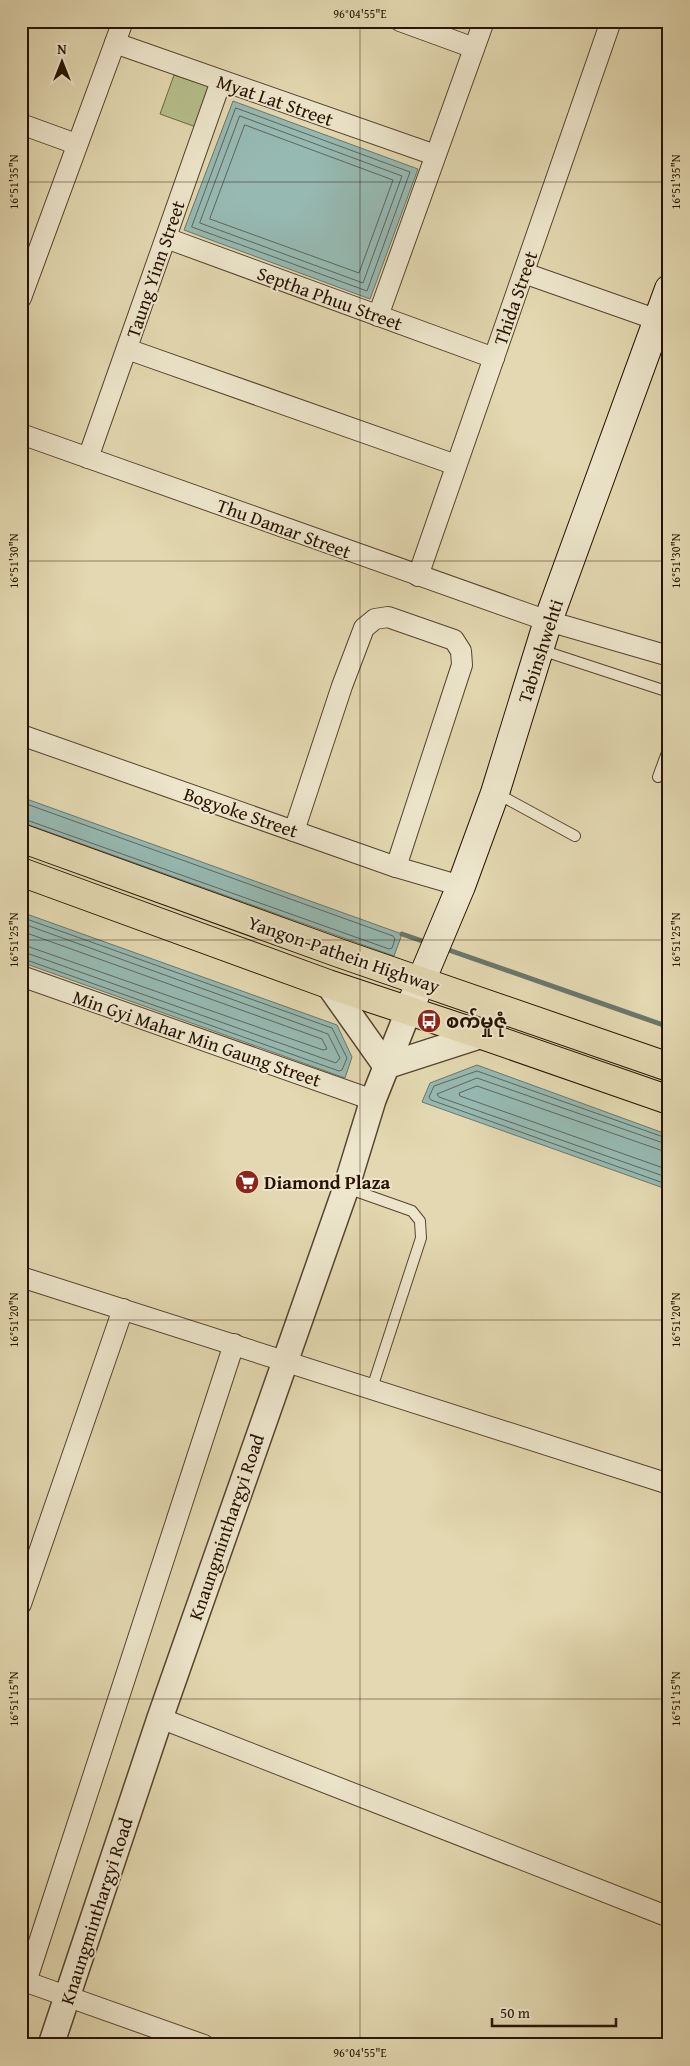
<svg xmlns="http://www.w3.org/2000/svg" width="690" height="2066" font-family="'Gentium Book Plus','Noto Sans Myanmar',serif">
<rect width="100%" height="100%" fill="#e3d8b1"/>
<filter id="stains"><feTurbulence type="fractalNoise" baseFrequency=".004" numOctaves="4"/><feColorMatrix values="0 0 0 0 .2 0 0 0 0 .09 0 0 0 0 .02 0 0 0 .5 -.17"/></filter>
<radialGradient id="worn" r=".72"><stop offset=".6" stop-color="#630" stop-opacity="0"/><stop offset="1" stop-color="#630" stop-opacity=".3"/></radialGradient>
<!-- green -->
<polygon fill="#b5be8a" stroke="#6e6846" points="174,75 210,87 196,127 160,114"/>
<!-- water -->
<g fill="#96b9b2" stroke="#6a776b">
<polygon points="233,101 418,169 370,299 184,230"/>
<polygon points="21,797 402,934 394,956 21,822"/>
<polygon points="21,912 337,1025 352,1057 345,1078 21,962"/>
<polygon points="477,1065 669,1135 669,1190 422,1102 430,1083"/>
</g>
<g fill="none" stroke-linecap="round" stroke-linejoin="round">
<!-- shore -->
<g stroke="#5e665a" stroke-width="1">
<polygon points="236,108 410,172 367,291 192,227"/>
<polygon points="240,116 402,176 363,283 200,223"/>
<polygon points="245,125 393,180 359,273 210,219"/>
<polyline points="21,802 393,936 395,939 392,948 389,949 21,818"/>
<polyline points="21,917 332,1028 347,1058 342,1070 339,1071 21,958"/>
<polyline points="21,923 328,1034 340,1058 336,1063 21,951"/>
<polyline points="21,931 322,1039 327,1049 323,1050 21,944"/>
<polyline points="669,1139 477,1071 434,1086 429,1097 431,1100 669,1185"/>
<polyline points="669,1145 477,1078 437,1094 439,1097 669,1178"/>
<polyline points="669,1153 477,1086 459,1093 460,1096 669,1170"/>
</g>
<!-- stream -->
<g stroke="#6a776b" stroke-width="5">
<polyline points="402,934 428,943"/>
<polyline points="443,948 669,1027"/>
</g>
<!-- service casing -->
<g stroke="#56442d" stroke-width="12">
<g id="service">
<polyline points="541,650 669,692"/>
<polyline points="658,777 669,747"/>
<polyline points="496,793 575,836"/>
<polyline points="347,1188 412,1211 420,1221 421,1238 372,1388"/>
</g>
</g>
<!-- minor casing -->
<g stroke="#56442d" stroke-width="22">
<g id="minor">
<polyline points="400,21 474,48"/>
<polyline points="115,43 435,155"/>
<polyline points="21,124 76,144"/>
<polyline points="166,238 494,358"/>
<polyline points="524,273 669,324"/>
<polyline points="21,298 123,21"/>
<polyline points="378,316 484,21"/>
<polyline points="127,349 456,465"/>
<polyline points="21,434 548,621 669,656"/>
<polyline points="88,458 221,81"/>
<polyline points="418,576 611,21"/>
<polyline points="21,735 396,867 461,886"/>
<polyline points="294,831 342,686 364,628 375,619 388,617 454,640 461,651 462,665 396,867"/>
<polyline points="21,976 373,1100"/>
<polyline points="21,1277 669,1484"/>
<polyline points="21,1604 123,1309"/>
<polyline points="160,1718 669,1917"/>
<polyline points="21,1980 204,2045"/>
<polyline points="26,1982 234,1344"/>
</g>
</g>
<!-- tertiary casing -->
<g stroke="#56442d" stroke-width="28">
<g id="tertiary">
<polyline points="328,984 386,1066"/>
<polyline points="386,1066 482,1035"/>
<polyline points="51,2045 160,1718 346,1188 373,1100 408,1012"/>
</g>
</g>
<!-- secondary casing -->
<g stroke="#271301" stroke-width="30">
<polyline id="secondary" points="408,1012 461,886 495,793 548,621 669,289"/>
</g>
<!-- primary casing -->
<g stroke="#271301" stroke-width="30">
<g id="primary">
<polyline points="21,838 339,953 669,1067"/>
<polyline points="21,872 328,984 482,1035 669,1100"/>
</g>
</g>
<!-- service -->
<use href="#service" stroke="#ede6cc" stroke-width="10"/>
<!-- minor -->
<use href="#minor" stroke="#ede6cc" stroke-width="20"/>
<!-- tertiary -->
<use href="#tertiary" stroke="#ede6cc" stroke-width="25"/>
<!-- secondary -->
<use href="#secondary" stroke="#ede6cc" stroke-width="28"/>
<!-- primary -->
<use href="#primary" stroke="#e3d8b1" stroke-width="28"/>
</g>
<!-- ticks -->
<path fill="none" stroke="#271301" stroke-width="1" stroke-opacity="0.45" d="M360 21V2045M21 182H669M21 561H669M21 940H669M21 1320H669M21 1699H669"/>
<!-- icons -->
<defs>
<g id="bus-disc" transform="scale(1.25)"><circle r="9.5" fill="#8f2418" stroke="#ede6cc"/><path d="M-5-6H5V4H4V6H2V4H-2V6H-4V4H-5ZM-3.5-4V0h7V-4ZM-3.5 1.2v1.5H-2V1.2ZM2 1.2v1.5H3.5V1.2Z" fill="#fff"/></g>
<g id="supermarket-disc" transform="scale(1.25)"><circle r="9.5" fill="#8f2418" stroke="#ede6cc"/><path d="M-6-5.5h2.5l.6 2H6L4.5 2H-2.5L-4.4-4H-6ZM-1.5 3.2a1.3 1.3 0 1 0 .1 0ZM3 3.2a1.3 1.3 0 1 0 .1 0Z" fill="#fff"/></g>
</defs>
<g fill-rule="evenodd">
<use href="#bus-disc" x="429" y="1021"/>
<use href="#supermarket-disc" x="247" y="1182"/>
</g>
<g text-anchor="middle" stroke-width="4" stroke-linejoin="round" paint-order="stroke">
<!-- street labels -->
<g font-size="19" fill="#271301" stroke="#ede6cc">
<text transform="translate(275 100) rotate(19)" y="7">Myat Lat Street</text>
<text transform="translate(155 269) rotate(-71)" y="7">Taung Yinn Street</text>
<text transform="translate(330 298) rotate(20)" y="7">Septha Phuu Street</text>
<text transform="translate(515 298) rotate(-71)" y="7">Thida Street</text>
<text transform="translate(284 528) rotate(20)" y="7">Thu Damar Street</text>
<text transform="translate(540 651) rotate(-72)" y="7">Tabinshwehti</text>
<text transform="translate(241 812) rotate(19)" y="7">Bogyoke Street</text>
<text transform="translate(344 954) rotate(19)" y="7">Yangon-Pathein Highway</text>
<text transform="translate(197 1038) rotate(19)" y="7">Min Gyi Mahar Min Gaung Street</text>
<text transform="translate(226 1527) rotate(-71)" y="7">Knaungminthargyi Road</text>
<text transform="translate(96 1911) rotate(-72)" y="7">Knaungminthargyi Road</text>
</g>
<!-- poi labels -->
<g font-size="19" font-weight="bold" fill="#271301" stroke="#ede6cc" text-anchor="start">
<text x="446" y="1028">စက်မှုဇုံ</text>
<text x="264" y="1189">Diamond Plaza</text>
</g>
</g>
<!-- margin -->
<rect width="690" height="2066" fill="none" stroke="#e3d8b1" stroke-width="55"/>
<!-- north arrow -->
<g transform="translate(62 62)" stroke="#ede6cc" stroke-width="4" paint-order="stroke">
<path d="M0-4L9 19L0 12L-9 19Z" fill="#271301"/>
<text y="-8" font-size="14" font-weight="bold" text-anchor="middle" fill="#271301">N</text>
</g>
<!-- scale -->
<path d="M492 2018v8h124v-8" fill="none" stroke="#271301" stroke-width="2.5"/>
<text x="500" y="2018" font-size="15" fill="#271301" stroke="#ede6cc" stroke-width="4" paint-order="stroke">50 m</text>
<rect x="28" y="28" width="634" height="2010" fill="none" stroke="#271301" stroke-width="2"/>
<g font-size="12" text-anchor="middle" fill="#271301">
<text x="360" y="18">96°04'55"E</text>
<text transform="translate(14 182) rotate(-90)" y="4">16°51'35"N</text>
<text transform="translate(676 182) rotate(-90)" y="4">16°51'35"N</text>
<text transform="translate(14 561) rotate(-90)" y="4">16°51'30"N</text>
<text transform="translate(676 561) rotate(-90)" y="4">16°51'30"N</text>
<text transform="translate(14 940) rotate(-90)" y="4">16°51'25"N</text>
<text transform="translate(676 940) rotate(-90)" y="4">16°51'25"N</text>
<text transform="translate(14 1320) rotate(-90)" y="4">16°51'20"N</text>
<text transform="translate(676 1320) rotate(-90)" y="4">16°51'20"N</text>
<text transform="translate(14 1699) rotate(-90)" y="4">16°51'15"N</text>
<text transform="translate(676 1699) rotate(-90)" y="4">16°51'15"N</text>
<text x="360" y="2057">96°04'55"E</text>
</g>
<rect width="100%" height="100%" filter="url(#stains)"/>
<rect width="100%" height="100%" fill="url(#worn)"/>
</svg>
